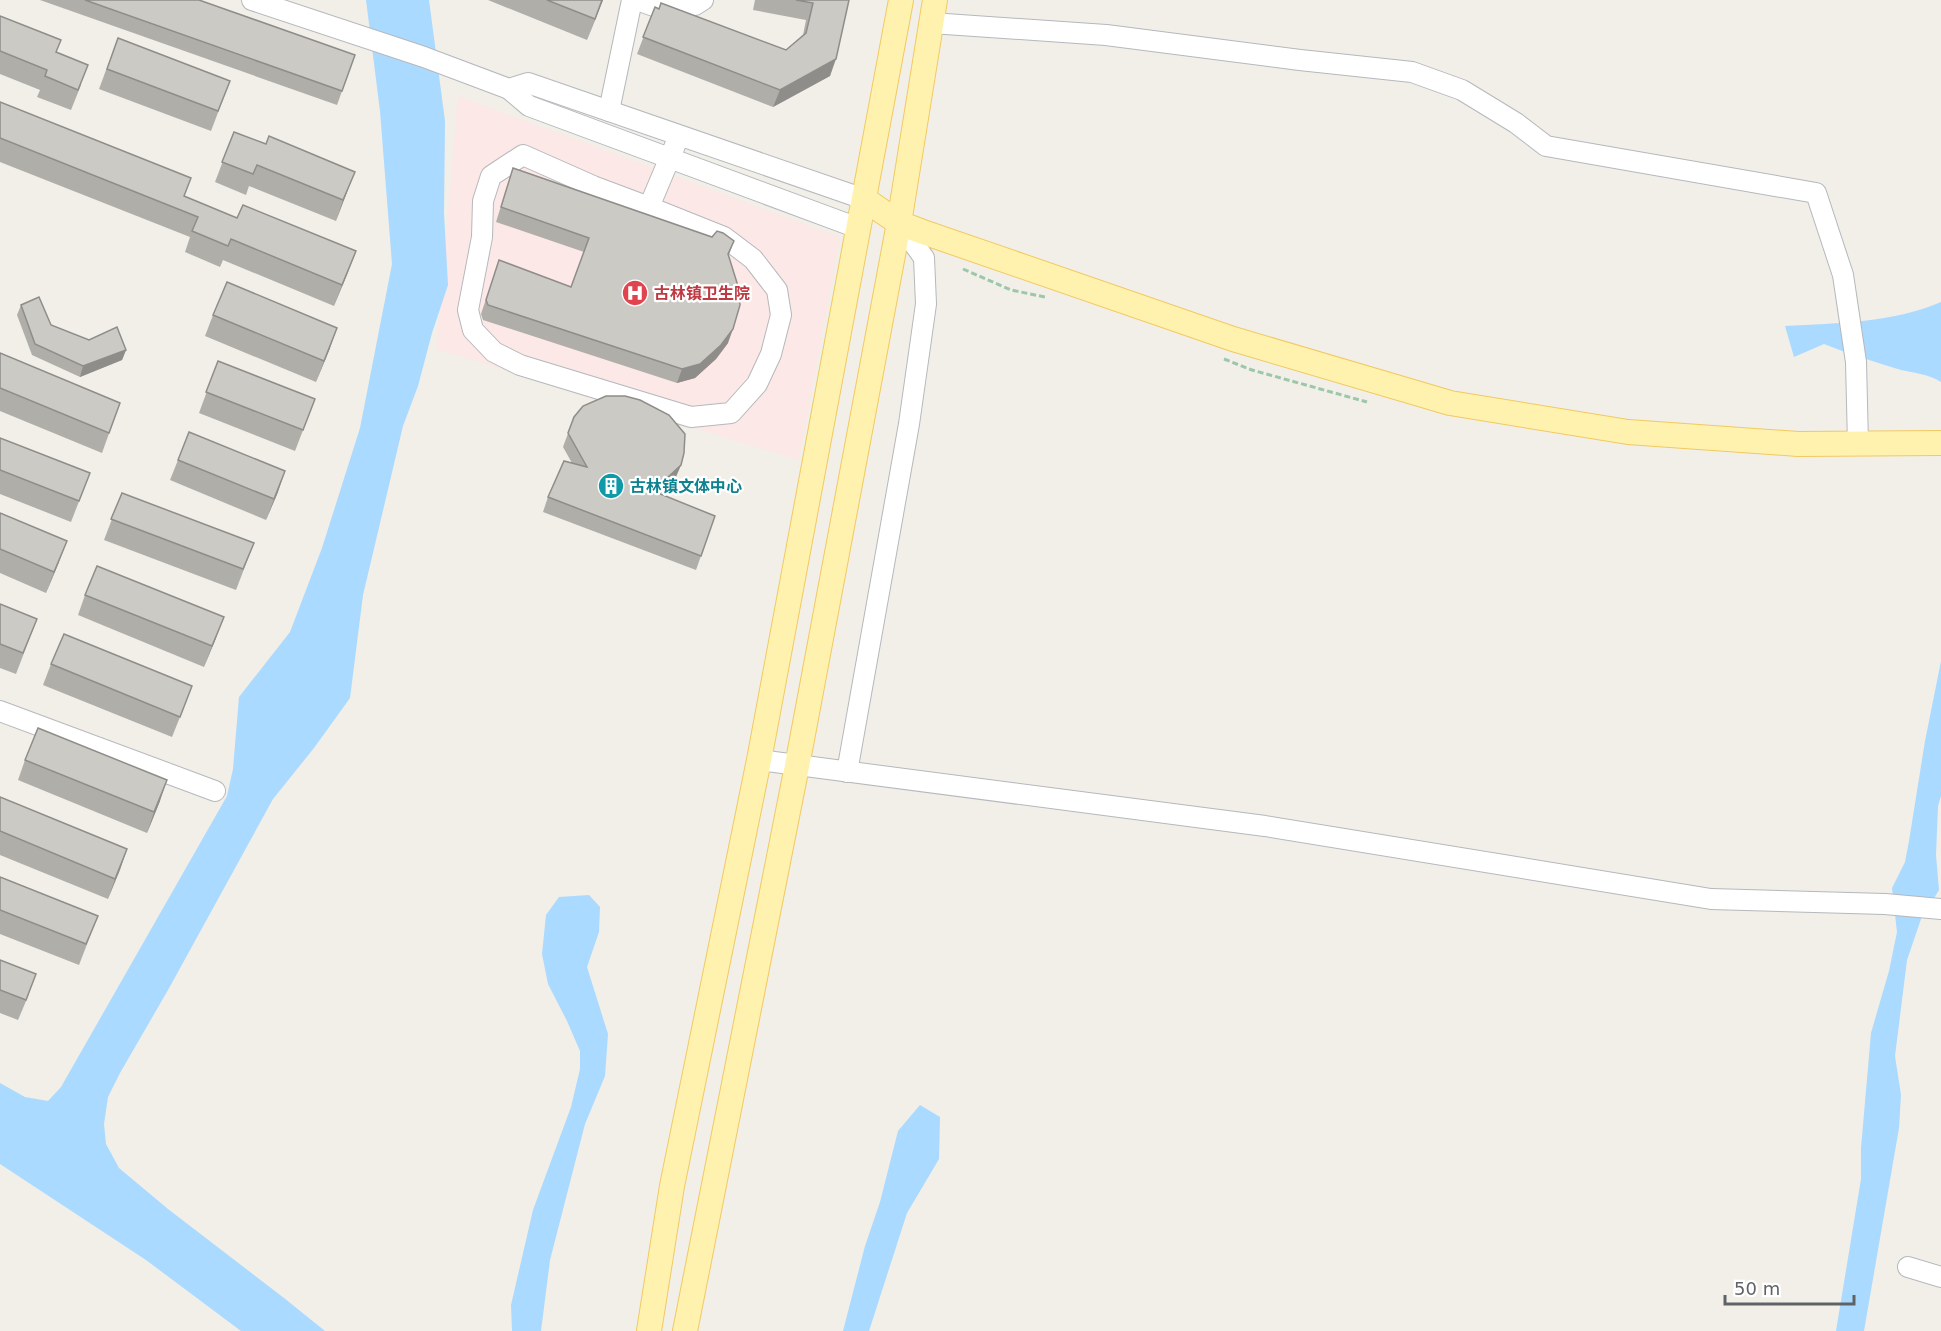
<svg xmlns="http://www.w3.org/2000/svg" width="1941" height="1331" font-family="'DejaVu Sans','Noto Sans SC',sans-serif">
<rect width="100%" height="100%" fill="#f1efe8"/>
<!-- medical -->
<polygon fill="#fce8e6" points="458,96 840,237 799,460 436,349"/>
<!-- water -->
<g fill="#aadaff">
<polygon points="366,0 429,0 445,121 444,213 448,285 432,333 418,386 403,426 363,595 350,698 314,748 273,799 168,990 120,1073 108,1097 104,1124 106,1144 119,1168 168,1209 284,1298 325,1331 241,1331 146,1260 0,1164 0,1083 25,1097 48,1101 61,1087 227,796 233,769 239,697 290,632 322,548 360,428 392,264 380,111"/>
<path d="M1941 302V382C1929 374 1914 373 1901 370 1875 362 1849 354 1824 344L1794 357 1785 326C1838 323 1892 323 1941 302Z"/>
<polygon points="1941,661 1941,796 1938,806 1936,855 1939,890 1921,919 1907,960 1895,1056 1901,1095 1899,1128 1864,1331 1836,1331 1861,1179 1861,1148 1871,1033 1889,971 1897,932 1892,888 1905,862 1909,841 1925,741"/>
<polygon points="589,895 600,907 599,932 587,967 608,1034 605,1076 585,1124 550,1260 541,1331 512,1331 511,1305 533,1210 571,1107 580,1069 580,1051 567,1021 548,984 542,954 546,915 559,897"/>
<polygon points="920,1105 940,1117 939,1159 907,1213 869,1331 843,1331 865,1246 880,1202 898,1131"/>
</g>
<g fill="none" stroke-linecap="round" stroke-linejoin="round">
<!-- minor casing -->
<g stroke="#b5b8bc" stroke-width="22">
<g id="minor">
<polyline points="252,0 424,57 509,89 528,83 864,199"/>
<polyline points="637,0 665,10 695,5 703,0"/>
<polyline points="931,23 1106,35 1300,60 1412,72 1462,90 1516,123 1546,146 1816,193 1843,275 1856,362 1858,444"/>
<polyline points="509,89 529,106 858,228"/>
<polyline points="609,111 632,0"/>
<polyline points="649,207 724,237 753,259 777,290 781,315 771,354 757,384 731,413 691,417 520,365 494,352 473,330 468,310 482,237 483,201 491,176 523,155 593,186 649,207 679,136"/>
<polyline points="0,711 215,791"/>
<polyline points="759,760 1265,826 1711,899 1885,904 1941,909"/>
<polyline points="847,772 909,424 926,304 924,258 899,223"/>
<polyline points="1908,1267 1941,1277"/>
</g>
</g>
<!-- major casing -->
<g stroke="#f2c960" stroke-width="26">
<g id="major">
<polyline points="864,199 899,223 923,232 1233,339 1450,403 1628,432 1798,444 1941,443"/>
<polyline points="649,1331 672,1186 759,760 901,0"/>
<polyline points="685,1331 797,766 899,223 935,0"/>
</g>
</g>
<!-- path -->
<g stroke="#9cc7a9" stroke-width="3" stroke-dasharray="6 3" stroke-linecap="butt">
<polyline points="963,269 1011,290 1045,297"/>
<polyline points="1224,359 1252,370 1367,402"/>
</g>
<!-- minor -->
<use href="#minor" stroke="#fff" stroke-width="20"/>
<!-- major -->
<use href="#major" stroke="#fff2af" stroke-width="24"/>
</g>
<!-- wall -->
<g fill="#afaea9">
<polygon points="40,0 199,0 355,55 337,105"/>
<polygon points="488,0 603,0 587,40"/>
<polygon points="755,0 849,0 830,76 773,107 637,54 655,7 786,50 803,35 806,20 753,10"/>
<polygon points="0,16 57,52 81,85 71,110 37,97 40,90 0,74"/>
<polygon points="118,38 230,81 211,131 99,89"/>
<polygon points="0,102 185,196 348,272 334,306 223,260 220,267 185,252 190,237 0,162"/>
<polygon points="234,132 347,192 336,221 249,186 246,195 215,182"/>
<polygon points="513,168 712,237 734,241 729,255 728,343 716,359 695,378 677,383 483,320 481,314 499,260 571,287 584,252 496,222"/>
<polygon points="21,305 51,325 89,340 126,350 122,360 80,377 32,355 17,315"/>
<polygon points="213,315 330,348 316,382 205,336"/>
<polygon points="0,353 120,403 102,453 0,411"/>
<polygon points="218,361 315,399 295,451 199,413"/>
<polygon points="574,417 681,465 675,479 660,494 715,516 696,570 543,512 548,497 572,463 563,447"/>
<polygon points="0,438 90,473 71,522 0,494"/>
<polygon points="178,460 278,492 266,520 170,480"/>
<polygon points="122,493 254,543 236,590 104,540"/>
<polygon points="0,513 59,562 46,593 0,573"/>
<polygon points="85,595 216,638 204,667 78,615"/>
<polygon points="0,604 37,619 16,674 0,668"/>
<polygon points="51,664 184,707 172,737 43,685"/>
<polygon points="25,760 160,801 147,833 18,780"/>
<polygon points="0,797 127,849 108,899 0,855"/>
<polygon points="0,877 98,916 79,965 0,934"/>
<polygon points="0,960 29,994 18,1020 0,1013"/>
</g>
<!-- shaded-wall -->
<g fill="#8f8d8a">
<polygon points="602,0 603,0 587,40 595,19"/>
<polygon points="836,59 830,76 773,107 780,90"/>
<polygon points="355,172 347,192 336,221 343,200"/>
<polygon points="356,251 348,272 334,306 342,285"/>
<polygon points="337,328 330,348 316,382 324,361"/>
<polygon points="733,329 728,343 716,359 695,378 677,383 682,369"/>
<polygon points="126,350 122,360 80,377 83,366"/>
<polygon points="681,465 675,479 648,505 653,491"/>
<polygon points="285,471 278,492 266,520 274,499"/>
<polygon points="67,541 59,562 46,593 54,572"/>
<polygon points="224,617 216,638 204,667 212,646"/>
<polygon points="167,780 160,801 147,833 154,812"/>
<polygon points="127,849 120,870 108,899 115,879"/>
</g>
<!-- building -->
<g fill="#cccac5" stroke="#8f8d8a" stroke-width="1.5">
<polygon points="85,0 199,0 355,55 342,91"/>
<polygon points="547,0 602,0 595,19"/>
<polygon points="796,0 849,0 836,59 780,90 643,37 655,7 659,9 661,3 786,50 806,33 813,3"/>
<polygon points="0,16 61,40 56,52 88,65 78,90 45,76 47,70 0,51"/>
<polygon points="118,38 230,81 218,111 107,69"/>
<polygon points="0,102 191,178 184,196 237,218 243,205 356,251 342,285 231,239 228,246 192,231 198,217 0,138"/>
<polygon points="234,132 266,144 269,136 355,172 343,200 257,165 253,174 222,162"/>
<polygon points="513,168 712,237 717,231 723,233 734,241 728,254 738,286 740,305 733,329 721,345 700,364 682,369 488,305 486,300 499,260 571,287 589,238 501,207"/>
<polygon points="227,282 337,328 324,361 213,315"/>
<polygon points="39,297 51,325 89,340 117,327 126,350 83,366 35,344 21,305"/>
<polygon points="0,353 120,403 109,433 0,388"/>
<polygon points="218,361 315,399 303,430 206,392"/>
<polygon points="606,396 625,396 640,400 669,415 685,434 684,453 681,465 653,491 715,516 701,556 548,497 564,461 587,467 568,433 574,417 583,406"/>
<polygon points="189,432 285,471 274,499 178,460"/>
<polygon points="0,438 90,473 79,501 0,470"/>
<polygon points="122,493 254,543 243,569 111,519"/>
<polygon points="0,513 67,541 54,572 0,549"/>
<polygon points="97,566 224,617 212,646 85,595"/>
<polygon points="0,604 37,619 23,653 0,644"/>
<polygon points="64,634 192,686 180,717 51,664"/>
<polygon points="38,728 167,780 154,812 25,760"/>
<polygon points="0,797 127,849 115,879 0,831"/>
<polygon points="0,877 98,916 86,944 0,910"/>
<polygon points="0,960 36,974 26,1000 0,990"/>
</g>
<!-- icons -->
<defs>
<g id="hospital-disc" transform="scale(1.35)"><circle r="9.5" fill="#e0444e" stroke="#fff"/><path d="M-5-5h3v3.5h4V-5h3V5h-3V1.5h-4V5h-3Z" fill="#fff"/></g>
<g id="building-disc" transform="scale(1.35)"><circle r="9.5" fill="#0f9aa8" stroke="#fff"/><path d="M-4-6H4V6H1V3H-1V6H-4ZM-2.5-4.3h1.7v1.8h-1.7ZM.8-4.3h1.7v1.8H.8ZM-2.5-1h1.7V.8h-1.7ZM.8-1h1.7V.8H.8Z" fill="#fff"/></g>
</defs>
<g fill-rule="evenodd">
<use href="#hospital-disc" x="635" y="293"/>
<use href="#building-disc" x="611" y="486"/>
</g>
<g text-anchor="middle" stroke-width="4.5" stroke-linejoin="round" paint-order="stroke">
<!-- health labels -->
<g font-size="16" font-weight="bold" fill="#be3a42" stroke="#fff" text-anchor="start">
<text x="654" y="299">古林镇卫生院</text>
</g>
<!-- culture labels -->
<g font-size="16" font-weight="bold" fill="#0d838f" stroke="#fff" text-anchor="start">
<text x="630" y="492">古林镇文体中心</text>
</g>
</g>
<!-- scale -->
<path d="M1725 1295v9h129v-9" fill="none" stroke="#5f6368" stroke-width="3"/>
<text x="1734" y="1295" font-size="18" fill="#5f6368" stroke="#ffffff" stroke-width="4.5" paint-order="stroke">50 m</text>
</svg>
